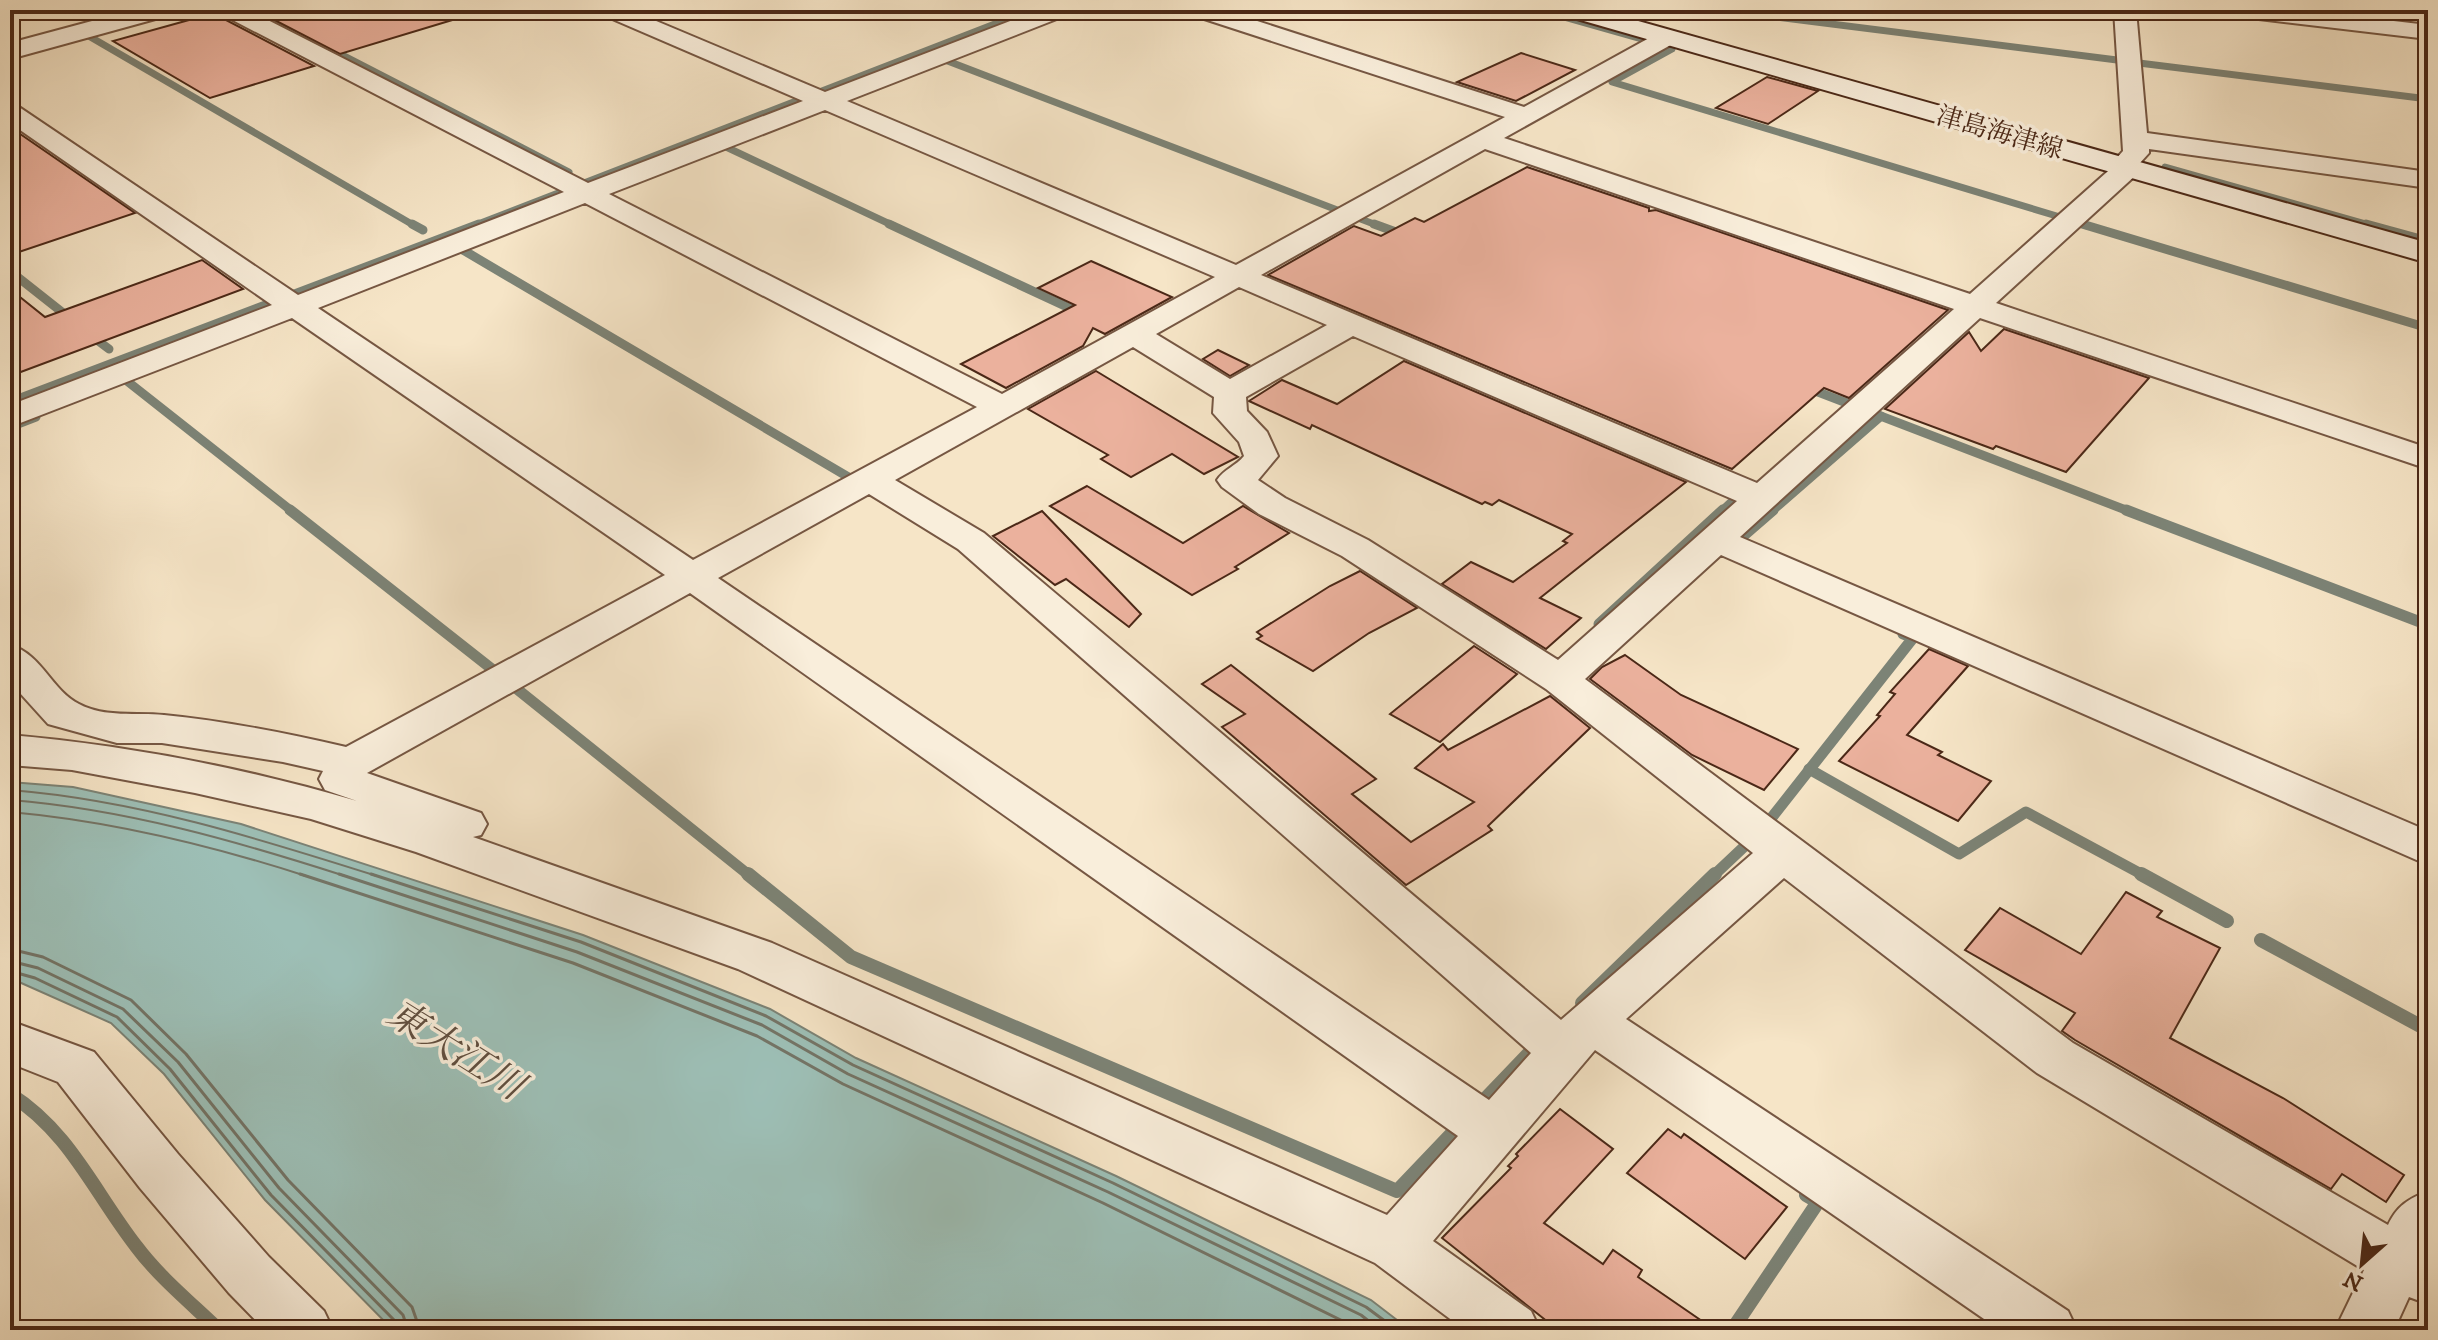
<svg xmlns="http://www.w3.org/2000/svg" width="2438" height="1340" font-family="'IM FELL DW Pica','Noto Serif JP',serif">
<rect width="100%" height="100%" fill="#f6e5c7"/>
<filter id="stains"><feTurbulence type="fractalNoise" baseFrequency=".0025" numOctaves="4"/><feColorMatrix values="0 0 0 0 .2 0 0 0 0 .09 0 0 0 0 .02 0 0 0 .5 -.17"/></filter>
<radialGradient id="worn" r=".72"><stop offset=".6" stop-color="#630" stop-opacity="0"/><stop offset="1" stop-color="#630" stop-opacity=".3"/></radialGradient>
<!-- water -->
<polygon fill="#9dbfb6" stroke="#7c8376" stroke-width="2" points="10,782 73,787 241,824 583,935 770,1009 856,1058 1116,1176 1371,1300 1410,1330 393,1330 265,1200 164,1074 111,1023 10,978"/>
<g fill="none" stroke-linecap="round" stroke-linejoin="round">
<!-- shore-far1 -->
<g stroke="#747466" stroke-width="2">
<path d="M10 790C137 800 257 838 377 876"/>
<path d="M10 800C125 809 236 841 345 876"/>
<path d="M10 812C111 821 210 845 306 876"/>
</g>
<!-- shore -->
<g stroke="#747466" stroke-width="3">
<polyline points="300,874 573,963 757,1036 843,1084 1103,1203 1361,1330"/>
<polyline points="339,874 577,952 762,1025 848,1074 1108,1192 1361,1315 1380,1330"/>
<polyline points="371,874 581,942 766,1016 853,1065 1113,1183 1366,1307 1397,1330"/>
<polyline points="10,949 43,957 131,1000 186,1054 288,1180 412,1307 420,1330"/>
<polyline points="10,961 38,968 123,1009 178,1062 279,1188 403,1315 408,1330"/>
<polyline points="10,971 35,978 117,1017 170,1069 271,1195 395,1321 398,1330"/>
</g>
<!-- stream-far3 -->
<g stroke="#7c8376" stroke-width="7">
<polyline points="255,10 569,172"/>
<polyline points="1539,10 1645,40"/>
<polyline points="1606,10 1642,20 1648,10"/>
<polyline points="1720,10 2117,60"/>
<polyline points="157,16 180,10"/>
<polyline points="98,32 87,35 415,226"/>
<polyline points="1669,47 1672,49 1612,82 2060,217"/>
<polyline points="945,60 1379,226"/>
<polyline points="2139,63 2428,99"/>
<polyline points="726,147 894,226"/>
<polyline points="2165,167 2373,226"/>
<polyline points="2082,224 2087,226"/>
<polyline points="473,226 1031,10"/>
</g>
<!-- stream-far2 -->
<g stroke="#7c8376" stroke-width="9">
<polyline points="412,224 423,230"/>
<polyline points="889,224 1080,313"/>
<polyline points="1374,224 1404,235"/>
<polyline points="2082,224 2428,328"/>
<polyline points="2366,224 2428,241"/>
<polyline points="463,250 850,478"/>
<polyline points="10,271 72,320"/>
<polyline points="89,334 109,349"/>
<polyline points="127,381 293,512"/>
<polyline points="1805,387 2131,512"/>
<polyline points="10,402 479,224"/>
<polyline points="10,427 36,417"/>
<polyline points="1721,512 1737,497 1728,493"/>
<polyline points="1771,512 1881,416"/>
</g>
<!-- stream-far1 -->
<g stroke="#7c8376" stroke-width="11">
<polyline points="290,510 497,673"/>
<polyline points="2126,510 2428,625"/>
<polyline points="1743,536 1773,510"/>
<polyline points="1599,624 1723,510"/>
<polyline points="512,685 750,876"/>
<polyline points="1809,769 1959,854 2026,812 2145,876"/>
<polyline points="1769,821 1913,638 1903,634"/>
<polyline points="1713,876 1748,843"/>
</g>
<!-- stream -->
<g stroke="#7c8376" stroke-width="14">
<polyline points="748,874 851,957 1397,1191 1458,1127"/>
<polyline points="2141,874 2227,921"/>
<polyline points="2261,940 2428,1030"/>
<polyline points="1582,1003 1715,874"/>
<path d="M10 1094C70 1132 94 1192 136 1246 159 1277 191 1303 219 1330"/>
<polyline points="1487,1097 1536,1046"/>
<polyline points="1732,1330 1818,1202 1806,1195"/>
</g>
</g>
<!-- building -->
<g fill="#ebb19d" stroke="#4b2817" stroke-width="2">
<polygon points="255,10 458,10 459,18 340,54"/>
<polygon points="218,12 222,18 314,66 210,98 113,41"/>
<polygon points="1521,53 1575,70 1516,101 1457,82"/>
<polygon points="1767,77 1818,91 1768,124 1716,108"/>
<polygon points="10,127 135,213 10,255"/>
<polygon points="1527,167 1649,208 1649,211 1656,210 1948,310 1849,398 1824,388 1732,469 1268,275 1354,226 1381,236 1415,218 1424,222"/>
<polygon points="202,260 243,289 10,376 10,289 45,317"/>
<polygon points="1091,261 1172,297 1105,334 1093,328 1083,346 1006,388 961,364 1075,305 1038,288"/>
<polygon points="2004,329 2149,378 2066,472 1996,446 1993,449 1885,409 1969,332 1981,351"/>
<polygon points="1218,350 1249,365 1230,376 1203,359"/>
<polygon points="1404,361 1686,482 1540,598 1581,618 1546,649 1442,584 1471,562 1513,582 1567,543 1563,541 1572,534 1499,500 1492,505 1485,502 1482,504 1312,425 1310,429 1249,401 1282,380 1337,404"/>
<polygon points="1096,371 1238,457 1204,474 1172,454 1131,477 1101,459 1108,455 1028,409"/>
<polygon points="1087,486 1183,543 1243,506 1289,533 1235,567 1238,569 1192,595 1050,506"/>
<polygon points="1042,511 1141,614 1129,627 1066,579 1055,585 993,536"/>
<polygon points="1360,571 1417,608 1369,633 1313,671 1257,639 1262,636 1257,632 1330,586"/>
<polygon points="1474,646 1517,674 1440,742 1390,714"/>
<polygon points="1929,649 1968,666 1907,735 1942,752 1938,755 1991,781 1958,821 1839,761 1880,716 1877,715 1895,694 1890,692"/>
<polygon points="1625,655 1681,695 1798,749 1764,790 1692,755 1590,679 1602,667"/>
<polygon points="1231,665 1376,779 1352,794 1411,842 1474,802 1415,768 1443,744 1448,750 1550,696 1590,728 1488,826 1492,830 1406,885 1222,727 1245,714 1202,684"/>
<polygon points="2126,892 2162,911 2157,917 2220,948 2170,1038 2283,1098 2404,1175 2386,1202 2342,1174 2331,1189 2075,1040 2062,1031 2075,1013 1965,950 2000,908 2081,954"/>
<polygon points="1560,1109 1613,1149 1544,1223 1603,1264 1613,1250 1642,1270 1638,1277 1715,1330 1558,1330 1442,1238 1511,1168 1508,1166 1518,1156 1516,1154"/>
<polygon points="1668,1129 1681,1138 1684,1134 1787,1207 1745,1259 1627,1173"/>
</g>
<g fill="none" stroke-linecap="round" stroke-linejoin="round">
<!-- minor casing -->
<g stroke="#765743" stroke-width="4">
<g id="minor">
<path d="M220 10H248L588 183 803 101 603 15 600 10H630L825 92 1039 10H1070L1067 15 847 101 1236 265 1505 117 1192 15 1189 10H1223L1524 107 1660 32H1676L1679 37 1676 42 1504 138 1970 294 2116 164 2114 161 2123 151 2114 10H2136L2147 133 2428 172V188L2149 149V153L2139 164 2141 168 2137 174 1996 303 2428 448V469L1980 318 1740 537 2428 831V865L1721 555 1585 679 2073 1043 2388 1225C2397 1206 2408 1199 2428 1191V1304L2409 1297 2394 1330H2335L2364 1270 2037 1073 1784 878 1626 1019 2068 1311 2077 1330H2000L1595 1050 1433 1241 1531 1311 1540 1330H1465L1375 1263 738 969 416 852 311 819 195 793 72 770 10 765V735C126 745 245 768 357 801L325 790 319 779 323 771 283 762 162 743H117L48 724 10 682V645C42 654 52 691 79 704 105 718 136 712 164 715 225 721 286 733 346 747L665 575 292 318 10 427V405L272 305 10 123V104L19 107 298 295 564 192 223 15ZM825 110 1215 277 1002 394 609 194ZM1485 149 1954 309 1757 483 1261 275ZM585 203 977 407 693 560 318 308ZM1239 287 1327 325 1230 379 1156 334ZM1353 336 1737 501 1558 660 1368 540 1285 498 1258 480 1278 456 1267 432 1247 411 1246 397ZM1133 347 1214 397 1213 413 1239 442 1244 456C1236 466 1224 469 1217 480L1222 487 1259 514 1342 556 1546 689 1753 853 1561 1020 984 533 895 480ZM869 494 958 549 1531 1053 1489 1100 718 578ZM690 593 1458 1136 1387 1215 772 943 473 837 481 835 487 824 481 813 367 773Z"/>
<polygon points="2231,10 2299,10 2428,25 2428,39 2242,17"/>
<polygon points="10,1021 94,1052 178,1154 269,1257 324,1311 333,1330 265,1330 229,1293 140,1188 58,1082 10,1063"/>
</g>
</g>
<!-- tertiary casing -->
<g stroke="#765743" stroke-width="4">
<polygon id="tertiary" points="133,10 173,10 170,15 10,59 10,43"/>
</g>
<!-- secondary casing -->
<g stroke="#4b2817" stroke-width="4">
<polygon id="secondary" points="1560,10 1599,10 2428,243 2428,263 1563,15"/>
</g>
<!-- minor -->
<use href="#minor" fill="#f9eedb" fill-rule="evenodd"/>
<!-- tertiary -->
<use href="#tertiary" fill="#f9eedb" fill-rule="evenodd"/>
<!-- secondary -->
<use href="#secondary" fill="#f9eedb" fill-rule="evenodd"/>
</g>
<g text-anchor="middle" stroke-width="7" stroke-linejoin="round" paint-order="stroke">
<!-- far-street labels -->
<g font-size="26" fill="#4b2817" stroke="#f9eedb">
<text transform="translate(2000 132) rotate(16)" y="9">津島海津線</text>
</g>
<!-- near-water labels -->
<g font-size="38" font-style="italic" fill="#604e3f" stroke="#f9eedb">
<text transform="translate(456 1049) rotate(32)" y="13">東大江川</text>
</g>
</g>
<!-- margin -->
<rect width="2438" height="1340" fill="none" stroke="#f6e5c7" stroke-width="40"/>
<rect x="12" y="12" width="2414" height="1316" fill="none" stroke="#4b2817" stroke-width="4"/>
<rect x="20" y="20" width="2398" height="1300" fill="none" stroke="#4b2817" stroke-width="2"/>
<!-- north arrow -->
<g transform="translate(2362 1264) rotate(207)" stroke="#f9eedb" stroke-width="6" paint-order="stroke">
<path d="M0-6L14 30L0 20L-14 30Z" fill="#4b2817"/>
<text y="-12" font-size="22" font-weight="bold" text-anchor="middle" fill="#4b2817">N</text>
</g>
<rect width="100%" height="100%" filter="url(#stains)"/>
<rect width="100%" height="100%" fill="url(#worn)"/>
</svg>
